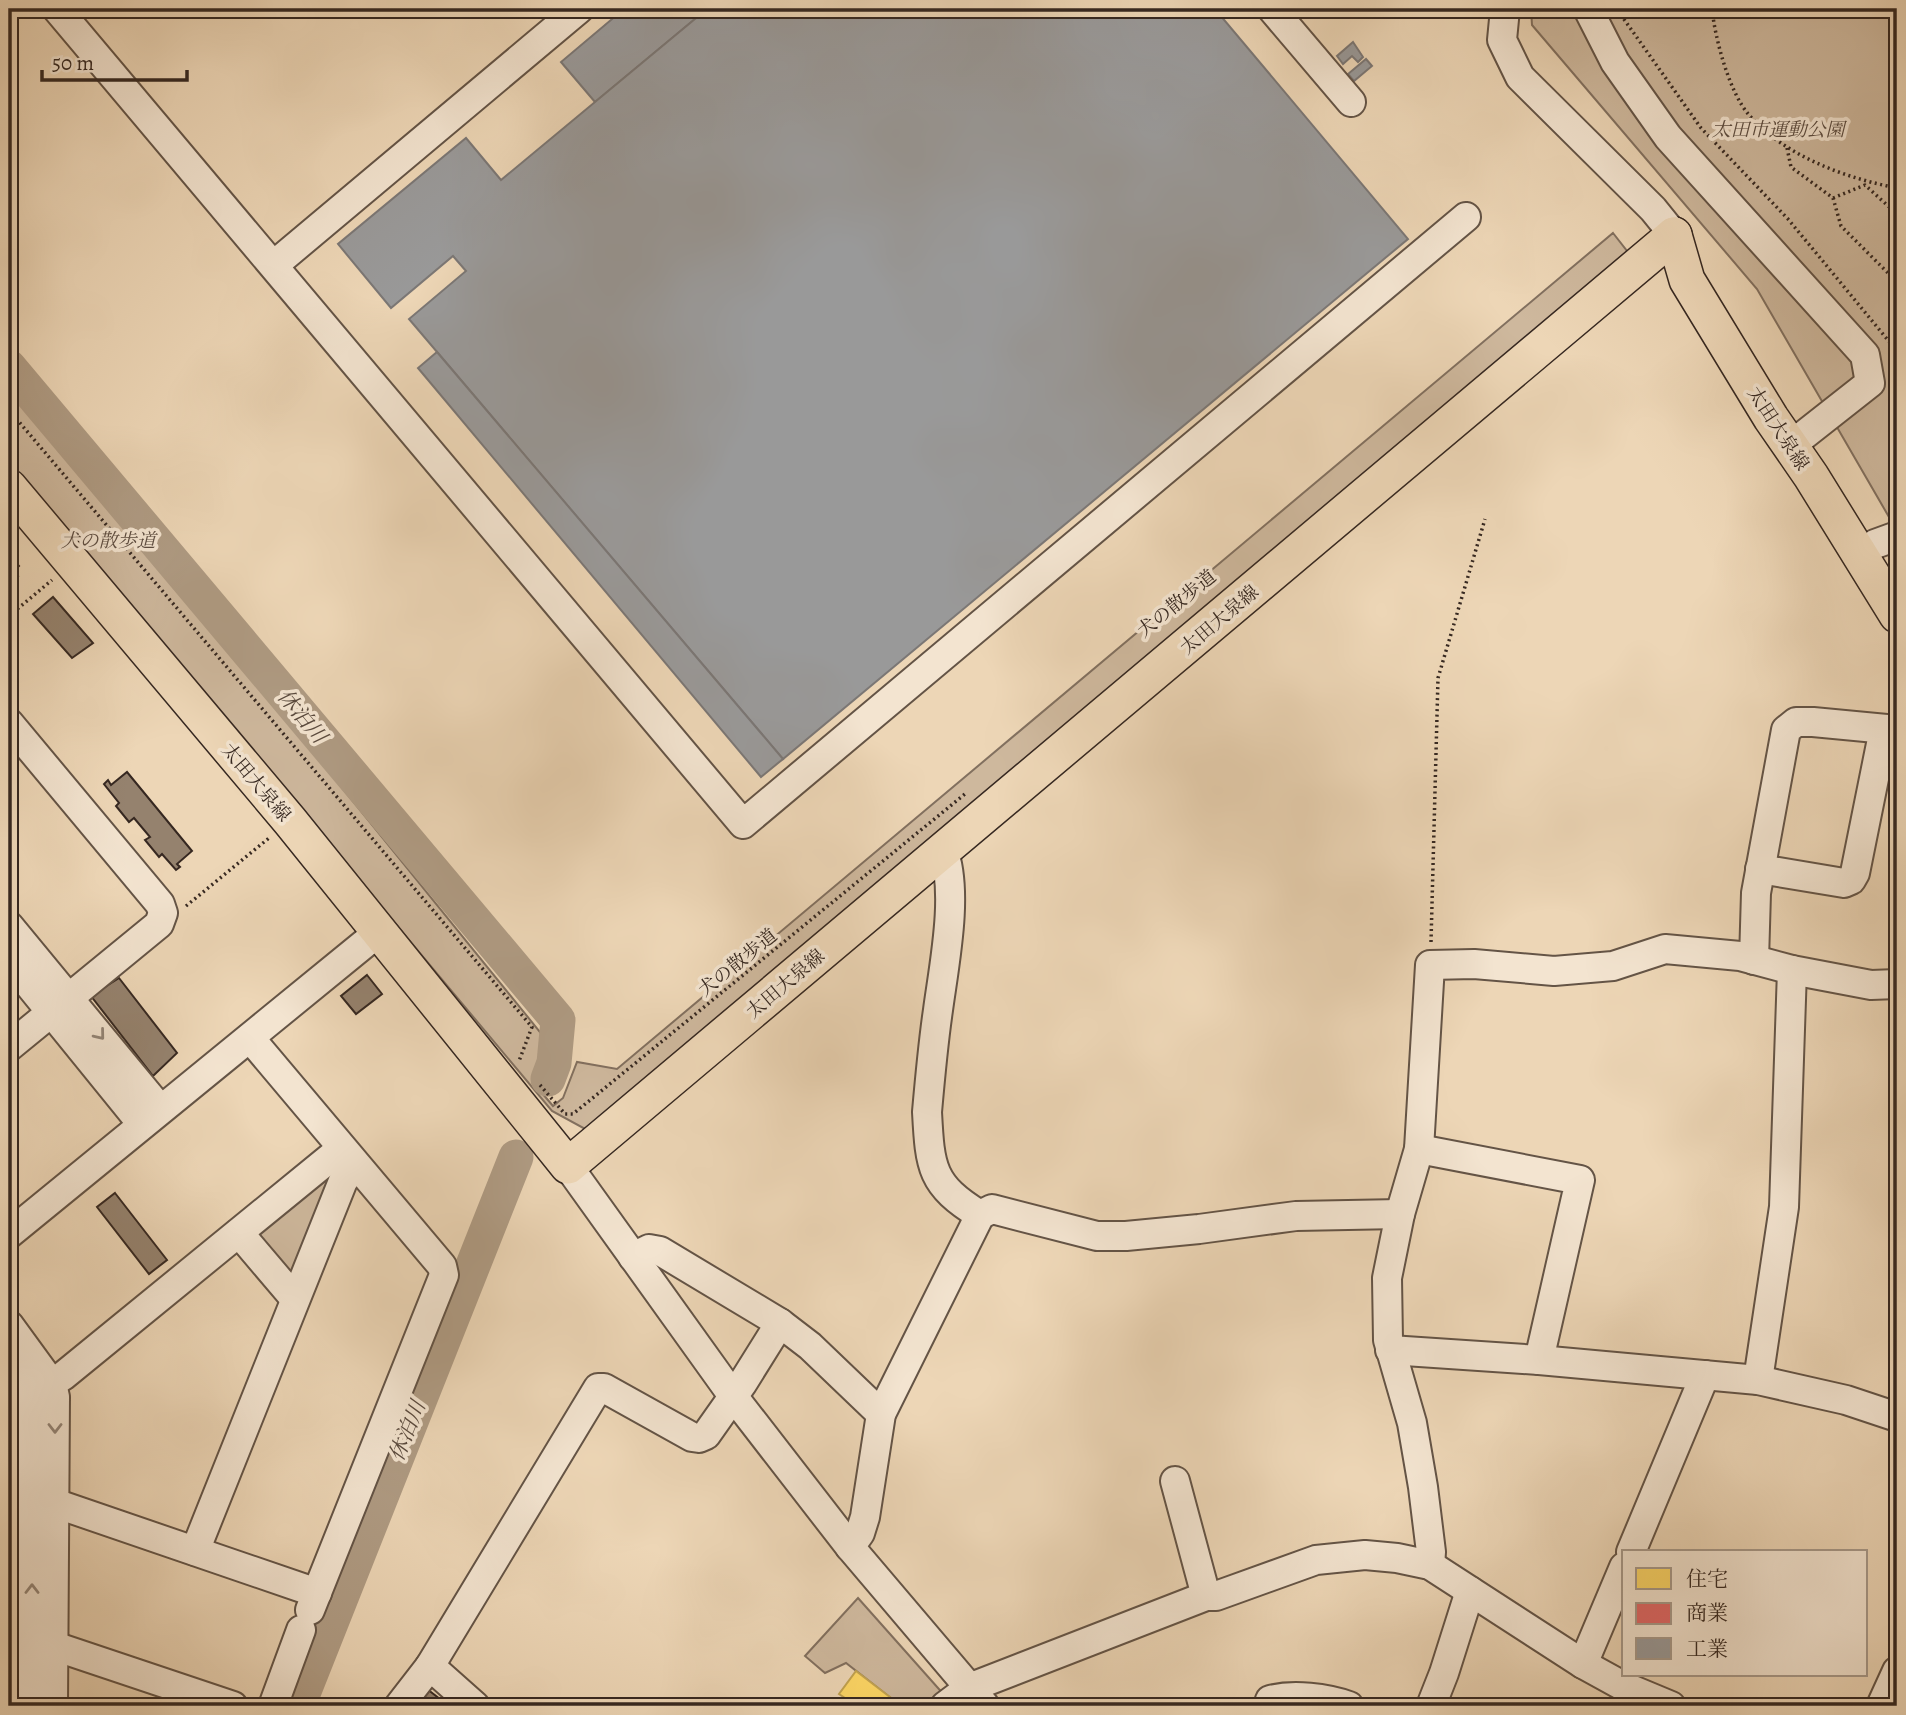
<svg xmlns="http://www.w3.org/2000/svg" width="1906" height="1715" font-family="Alegreya,'Noto Serif JP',serif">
<rect width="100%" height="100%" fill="#edd6b6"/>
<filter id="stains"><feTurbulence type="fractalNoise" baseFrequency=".00286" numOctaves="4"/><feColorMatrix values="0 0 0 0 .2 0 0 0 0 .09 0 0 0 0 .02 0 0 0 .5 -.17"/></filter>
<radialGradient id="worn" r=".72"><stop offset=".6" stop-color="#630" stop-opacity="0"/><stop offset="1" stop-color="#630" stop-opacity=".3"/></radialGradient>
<!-- green -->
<g fill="#ceb89d" stroke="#82705f" stroke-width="2">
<polygon points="1531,9 1897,9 1897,515 1889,517 1757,289 1532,25"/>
<polygon points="1613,233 1631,256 587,1130 552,1111 9,462 9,384 125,520 544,1037 543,1059 536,1086 553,1106 563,1098 577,1062 617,1069"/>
<polygon points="333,1167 337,1171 289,1279 255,1239 257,1231"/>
<polygon points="858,1598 946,1697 936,1706 901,1706 846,1663 825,1673 805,1656"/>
</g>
<!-- homes -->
<polygon fill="#ffd966" stroke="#c3a451" stroke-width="2" points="856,1671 899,1704 900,1706 857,1706 839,1694"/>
<!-- shops -->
<polygon fill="#e06666" stroke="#ad5351" stroke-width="2" points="9,1547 17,1547 16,1706 9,1706"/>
<!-- industry -->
<g fill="#999" stroke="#7b7775" stroke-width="2">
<polygon points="624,9 707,9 595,102 561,62"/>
<polygon points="707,9 1215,9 1408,239 783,759 409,319 466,271 453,256 391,308 338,244 466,138 501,180"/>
<polygon points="1353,42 1363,57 1358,62 1352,56 1343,64 1337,56"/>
<polygon points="1366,59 1372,66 1354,81 1348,74"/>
<polygon points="437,352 783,759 761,777 418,368"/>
</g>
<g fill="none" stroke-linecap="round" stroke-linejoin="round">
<!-- river -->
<g stroke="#af9b83" stroke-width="35">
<polyline points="9,367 558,1020 554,1063 548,1079"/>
<polyline points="298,1706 516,1157"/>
</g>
</g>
<!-- building -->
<g fill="#95826e" stroke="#362821" stroke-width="2">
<polygon points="9,555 19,566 14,571 18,576 9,583"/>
<polygon points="53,597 93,643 72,658 33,614"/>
<polygon points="127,772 192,851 177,864 180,867 176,870 162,854 159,857 145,840 150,837 134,818 129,822 116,806 119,803 104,784 108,780 111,785"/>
<polygon points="367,975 382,994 356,1014 341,996"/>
<polygon points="119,978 177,1053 153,1076 91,996"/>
<polygon points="115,1193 167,1260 149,1274 97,1207"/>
<polygon points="427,1689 449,1706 415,1706"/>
</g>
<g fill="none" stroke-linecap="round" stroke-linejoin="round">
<!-- minor casing -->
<g stroke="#645446" stroke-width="32">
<g id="minor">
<polyline points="57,9 743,824 1466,217"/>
<polyline points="1272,9 1351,102"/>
<polyline points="1505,9 1502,40 1520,77 1653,209 1674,235"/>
<polyline points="1588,9 1615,62 1668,137 1865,355 1870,383 1790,446"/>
<polyline points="274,265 579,9"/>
<polyline points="1860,555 1875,544 1897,536"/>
<polyline points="9,723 160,904 163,913 159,924 9,1047"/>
<path d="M943 850C959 892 944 965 938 1010 933 1044 930 1078 927 1112 930 1168 931 1185 980 1215"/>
<polyline points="1760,869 1844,883 1851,880 1855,873 1884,729"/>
<polyline points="9,926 160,1109"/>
<polyline points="9,960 142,1124"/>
<polyline points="1754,960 1756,893 1786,730 1796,722 1813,722 1897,730"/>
<polyline points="250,1038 442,1266 444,1275 310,1610"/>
<polyline points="1419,1149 1580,1180 1539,1360"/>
<polyline points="568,1166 733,1396 850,1547 985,1706"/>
<polyline points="239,1233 295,1299"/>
<polyline points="9,1234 380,931"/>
<polyline points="633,1257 649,1249 660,1251 780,1323 810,1346 881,1414"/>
<polyline points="9,1325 52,1384 55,1397 53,1706"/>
<polyline points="1390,1350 1539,1360 1758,1380 1846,1400 1897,1417"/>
<path d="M9 1365C20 1378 29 1390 33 1407L32 1706"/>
<polyline points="1758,1380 1784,1207 1792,970"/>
<polyline points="31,1396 63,1376 341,1149"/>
<polyline points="1175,1481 1206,1596"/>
<polyline points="9,1507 49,1504 63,1506 317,1593"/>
<polyline points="850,1547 860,1533 865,1517 881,1414 980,1215 992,1209 1097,1236 1126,1236 1199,1229 1296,1216 1400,1214"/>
<polyline points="195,1551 343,1181 355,1165"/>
<polyline points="1631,1552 1705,1375"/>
<polyline points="1430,1565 1431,1552 1423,1487 1412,1423 1388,1340 1387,1278 1400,1214 1419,1149 1430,965 1474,964 1554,971 1613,966 1665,949 1740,956 1792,970 1871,985 1897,984"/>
<polyline points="38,1643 54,1646 233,1706"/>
<polyline points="1583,1664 1624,1567"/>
<polyline points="430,1666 475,1706"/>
<polyline points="273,1706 301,1630"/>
<polyline points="399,1706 430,1666 598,1388 604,1388 692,1437 699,1438 706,1435 742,1384 780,1323"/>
<polyline points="945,1706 969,1688 1206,1596 1216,1596 1316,1560 1365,1555 1397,1558 1430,1565 1583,1664 1623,1686 1671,1706"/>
<path d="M1268 1706 1270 1700C1294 1694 1326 1698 1349 1706"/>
<polyline points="1431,1706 1444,1673 1470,1591"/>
<polyline points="1881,1706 1897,1671"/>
</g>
</g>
<!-- major casing -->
<g stroke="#362821" stroke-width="38">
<g id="major">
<polyline points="1674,235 1687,280 1771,418 1811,476 1897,615"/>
<polyline points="9,487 290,821 568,1166 1674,235"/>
</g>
</g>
<!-- path -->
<g stroke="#362821" stroke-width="3.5" stroke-dasharray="2 3.5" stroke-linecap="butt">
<polyline points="1622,9 1621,15 1701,128 1788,219 1897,351"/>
<path d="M1712 9C1715 38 1729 92 1749 115 1785 156 1845 178 1897 188"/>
<polyline points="1787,148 1791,167 1833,198 1841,226 1897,282"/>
<polyline points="1833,198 1865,185 1897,214"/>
<polyline points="9,410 532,1027 519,1061"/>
<polyline points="9,616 52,580"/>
<polyline points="186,906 269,838"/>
<polyline points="1431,942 1438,678 1485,519"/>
<polyline points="540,1085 565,1114 573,1114 965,794"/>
</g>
<!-- minor -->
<use href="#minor" stroke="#f3e4d0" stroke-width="28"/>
<!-- major -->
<use href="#major" stroke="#edd6b6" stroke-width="35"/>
</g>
<!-- one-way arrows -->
<defs><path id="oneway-chevron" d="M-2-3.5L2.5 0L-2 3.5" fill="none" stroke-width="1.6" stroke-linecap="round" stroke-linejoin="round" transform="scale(1.75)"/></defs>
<g stroke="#948678">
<use href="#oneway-chevron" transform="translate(100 1035) rotate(51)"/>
<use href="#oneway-chevron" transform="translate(55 1428) rotate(90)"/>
<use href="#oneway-chevron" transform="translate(32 1589) rotate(-90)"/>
</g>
<g text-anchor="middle" stroke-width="7" stroke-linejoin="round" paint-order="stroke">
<!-- park labels -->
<g font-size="19" font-style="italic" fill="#5c4c40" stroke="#f3e4d0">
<text x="1778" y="136">太田市運動公園</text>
<text x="108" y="547">犬の散歩道</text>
</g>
<!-- street labels -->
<g font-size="19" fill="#362821" stroke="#f3e4d0">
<text transform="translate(1779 428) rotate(57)" y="7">太田大泉線</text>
<text transform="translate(1176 603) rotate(-39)" y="7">犬の散歩道</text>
<text transform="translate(1219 619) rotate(-40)" y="7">太田大泉線</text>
<text transform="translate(257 782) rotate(50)" y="7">太田大泉線</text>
<text transform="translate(737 962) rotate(-39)" y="7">犬の散歩道</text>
<text transform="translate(785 983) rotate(-40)" y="7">太田大泉線</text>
</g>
<!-- water labels -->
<g font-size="21" font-style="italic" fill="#5a4a3e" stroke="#f3e4d0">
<text transform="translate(302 716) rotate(50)" y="7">休泊川</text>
<text transform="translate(407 1431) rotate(-68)" y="7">休泊川</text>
</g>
</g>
<!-- margin -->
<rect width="1906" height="1715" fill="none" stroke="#edd6b6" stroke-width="35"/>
<rect x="10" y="10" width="1885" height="1694" fill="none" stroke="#362821" stroke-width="3.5"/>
<rect x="18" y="18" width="1871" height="1680" fill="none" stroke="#362821" stroke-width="2"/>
<!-- legend -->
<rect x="1622" y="1550" width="245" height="126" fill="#f3e4d0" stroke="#a7998a" stroke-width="2"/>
<rect x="1636" y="1568" width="35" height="21" fill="#ffd966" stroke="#a7998a" stroke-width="2"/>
<text x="1686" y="1586" font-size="21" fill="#362821">住宅</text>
<rect x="1636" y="1603" width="35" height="21" fill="#e06666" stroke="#a7998a" stroke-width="2"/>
<text x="1686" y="1620" font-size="21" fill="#362821">商業</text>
<rect x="1636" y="1638" width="35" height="21" fill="#999999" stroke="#a7998a" stroke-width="2"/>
<text x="1686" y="1656" font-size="21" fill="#362821">工業</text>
<!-- scale -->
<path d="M42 70v10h145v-10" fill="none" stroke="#362821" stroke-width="3.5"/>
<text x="52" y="70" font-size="21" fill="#362821" stroke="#f3e4d0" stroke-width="5" paint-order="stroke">50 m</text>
<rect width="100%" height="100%" filter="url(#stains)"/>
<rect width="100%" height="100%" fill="url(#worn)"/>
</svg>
